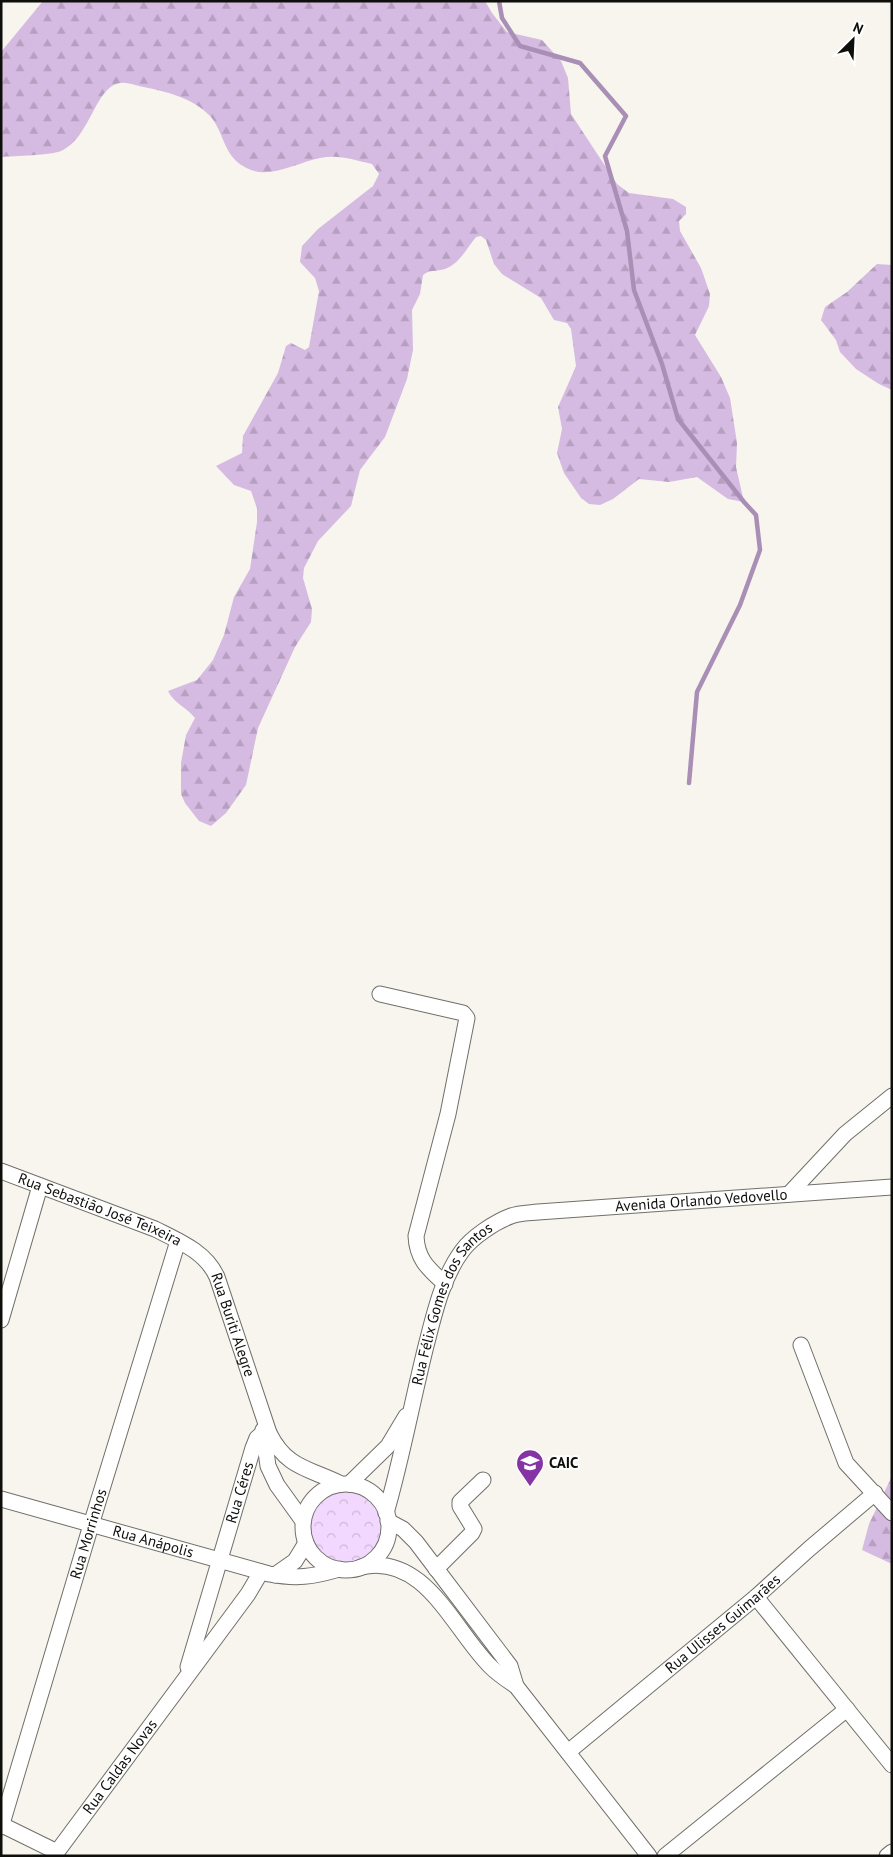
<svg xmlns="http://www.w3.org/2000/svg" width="893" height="1857" font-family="'PT Sans',sans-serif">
<defs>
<pattern id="forest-firs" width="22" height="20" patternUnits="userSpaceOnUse" patternTransform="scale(1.25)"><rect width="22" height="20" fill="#d5bae1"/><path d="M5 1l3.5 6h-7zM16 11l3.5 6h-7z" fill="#b69fc0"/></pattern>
<pattern id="park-crowns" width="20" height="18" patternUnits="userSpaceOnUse" patternTransform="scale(1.25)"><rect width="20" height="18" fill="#f2d7fe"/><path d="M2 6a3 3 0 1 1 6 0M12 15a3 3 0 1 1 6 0" fill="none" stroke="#ceb7d8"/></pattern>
</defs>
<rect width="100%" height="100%" fill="#f7f5ee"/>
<!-- forest -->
<g fill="url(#forest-firs)">
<path d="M43 1H485L492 13 507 32 542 40 561 61 568 78 571 114 617 184 629 193 673 199 686 207V214L679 221 680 231 701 268 710 294 709 306 695 335 721 377 730 398 737 443 736 467 744 502 728 499 697 477 669 482 639 479 613 499 600 505 589 504 581 498 564 473 557 453 562 429 558 407 576 366 571 329 567 323 554 320 541 298 502 274 494 264 486 240 481 236 476 237C467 248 459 264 445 269 436 272 430 269 423 275L420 294 412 310 413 350 407 379 385 437 360 470 351 506 318 541 304 568 303 578 312 609 311 622 295 647 258 728 246 785 226 813 211 826 199 821 185 803 181 794V763L186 735 195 718C186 707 174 703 168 691L197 680 213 660 224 635 234 597 250 569 257 522V508L251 491 234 485 216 466 242 453 243 436 278 373 286 346 291 343 305 350 309 347 319 291 315 278 300 262 302 246 318 229 373 186 379 174 372 164C355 160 338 154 320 158 299 162 272 178 251 170 223 159 226 136 211 117 193 97 164 91 139 86 134 85 127 82 121 83 95 85 91 138 61 151 53 155 13 156 1 157V52Z"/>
<polygon points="877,264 892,265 892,390 879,384 856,369 840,352 836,340 821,320 825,307 847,292"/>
<polygon points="892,1476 892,1564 862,1550 869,1524"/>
</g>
<!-- park -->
<circle fill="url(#park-crowns)" cx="346" cy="1526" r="36"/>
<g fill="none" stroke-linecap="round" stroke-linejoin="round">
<!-- stream -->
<polyline stroke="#a98fb5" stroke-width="4.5" points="499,1 502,18 520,46 580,63 626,116 605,156 627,231 634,290 662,364 678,419 744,502 756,515 760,550 740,605 697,692 689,783"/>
<!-- minor casing -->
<g stroke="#706f69" stroke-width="17">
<g id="minor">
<path d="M380 994 463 1013 467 1018 448 1114 416 1236C417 1260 429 1269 445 1284"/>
<path id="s1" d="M1 1171 155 1229C179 1241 206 1252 217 1277L269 1433C287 1469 309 1468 341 1484"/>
<polyline points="789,1194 845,1134 892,1096"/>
<polyline points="1,1320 40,1186"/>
<polyline points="801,1345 846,1463 892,1513"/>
<polyline points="263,1430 268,1466 277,1485 303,1521"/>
<polyline points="349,1484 388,1446 406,1416"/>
<circle cx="346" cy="1527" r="43"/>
<path id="s2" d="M1 1499 269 1574C296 1579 313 1577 339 1569"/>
<path id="s3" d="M386 1513C402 1458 412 1402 426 1346 434 1315 442 1278 462 1251 472 1237 495 1222 511 1216 519 1213 529 1213 538 1212L892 1187"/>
<polyline points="388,1521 403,1529 416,1542 510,1666 516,1686"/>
<path d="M361 1567C425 1552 454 1631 491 1667 498 1674 507 1680 516 1686L649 1856"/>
<polyline points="436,1569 472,1533 474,1529 460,1506 460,1502 483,1480"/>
<polyline points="275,1575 295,1561 306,1543"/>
<polyline points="756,1597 892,1765"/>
<path id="s4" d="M188 1667 253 1448 257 1438 263 1433H269"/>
<path id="s5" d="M568 1752 756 1597 809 1549 875 1493"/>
<polyline points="2,1825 57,1852"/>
<path id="s6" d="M1 1827 91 1525 178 1241"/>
<path id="s7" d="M54 1856 248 1594 261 1572"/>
<polyline points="665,1856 847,1709"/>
<polyline points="887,1856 892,1852"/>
</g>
</g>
<!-- minor -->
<use href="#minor" stroke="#fff" stroke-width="15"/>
</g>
<!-- icons -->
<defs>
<g id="school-pin" transform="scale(1.4375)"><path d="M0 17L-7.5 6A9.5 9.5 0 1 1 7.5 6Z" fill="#8634a4" stroke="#fff"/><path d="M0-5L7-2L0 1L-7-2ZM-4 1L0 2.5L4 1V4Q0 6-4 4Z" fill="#fff"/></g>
</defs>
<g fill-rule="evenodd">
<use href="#school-pin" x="530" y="1463"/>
</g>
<g text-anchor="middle" stroke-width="4" stroke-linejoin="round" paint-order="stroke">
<!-- street labels -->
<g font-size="15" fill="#0e0e0b" stroke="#fff">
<text dy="5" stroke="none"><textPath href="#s3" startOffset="526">Avenida Orlando Vedovello</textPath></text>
<text dy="5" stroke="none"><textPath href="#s1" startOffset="106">Rua Sebastião José Teixeira</textPath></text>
<text dy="5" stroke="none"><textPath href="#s3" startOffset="222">Rua Félix Gomes dos Santos</textPath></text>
<text dy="5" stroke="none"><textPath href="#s1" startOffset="295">Rua Buriti Alegre</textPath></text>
<text dy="5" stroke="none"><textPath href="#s4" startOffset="182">Rua Céres</textPath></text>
<text dy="5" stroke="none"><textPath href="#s6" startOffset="306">Rua Morrinhos</textPath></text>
<text dy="5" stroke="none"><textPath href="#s2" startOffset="158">Rua Anápolis</textPath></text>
<text dy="5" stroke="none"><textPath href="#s5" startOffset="201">Rua Ulisses Guimarães</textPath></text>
<text dy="5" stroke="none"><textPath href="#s7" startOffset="111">Rua Caldas Novas</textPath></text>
</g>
<!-- poi labels -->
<g font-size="15" font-weight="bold" fill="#0e0e0b" stroke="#fff" text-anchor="start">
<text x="549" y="1468">CAIC</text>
</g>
</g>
<!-- border -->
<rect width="893" height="1857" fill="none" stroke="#0e0e0b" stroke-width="5"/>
<!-- north arrow -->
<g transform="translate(853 40) rotate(24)" stroke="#ffffff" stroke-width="4" paint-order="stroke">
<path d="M0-4L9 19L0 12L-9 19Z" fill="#0e0e0b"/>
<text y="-8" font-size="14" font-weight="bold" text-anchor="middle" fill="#0e0e0b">N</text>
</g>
</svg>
